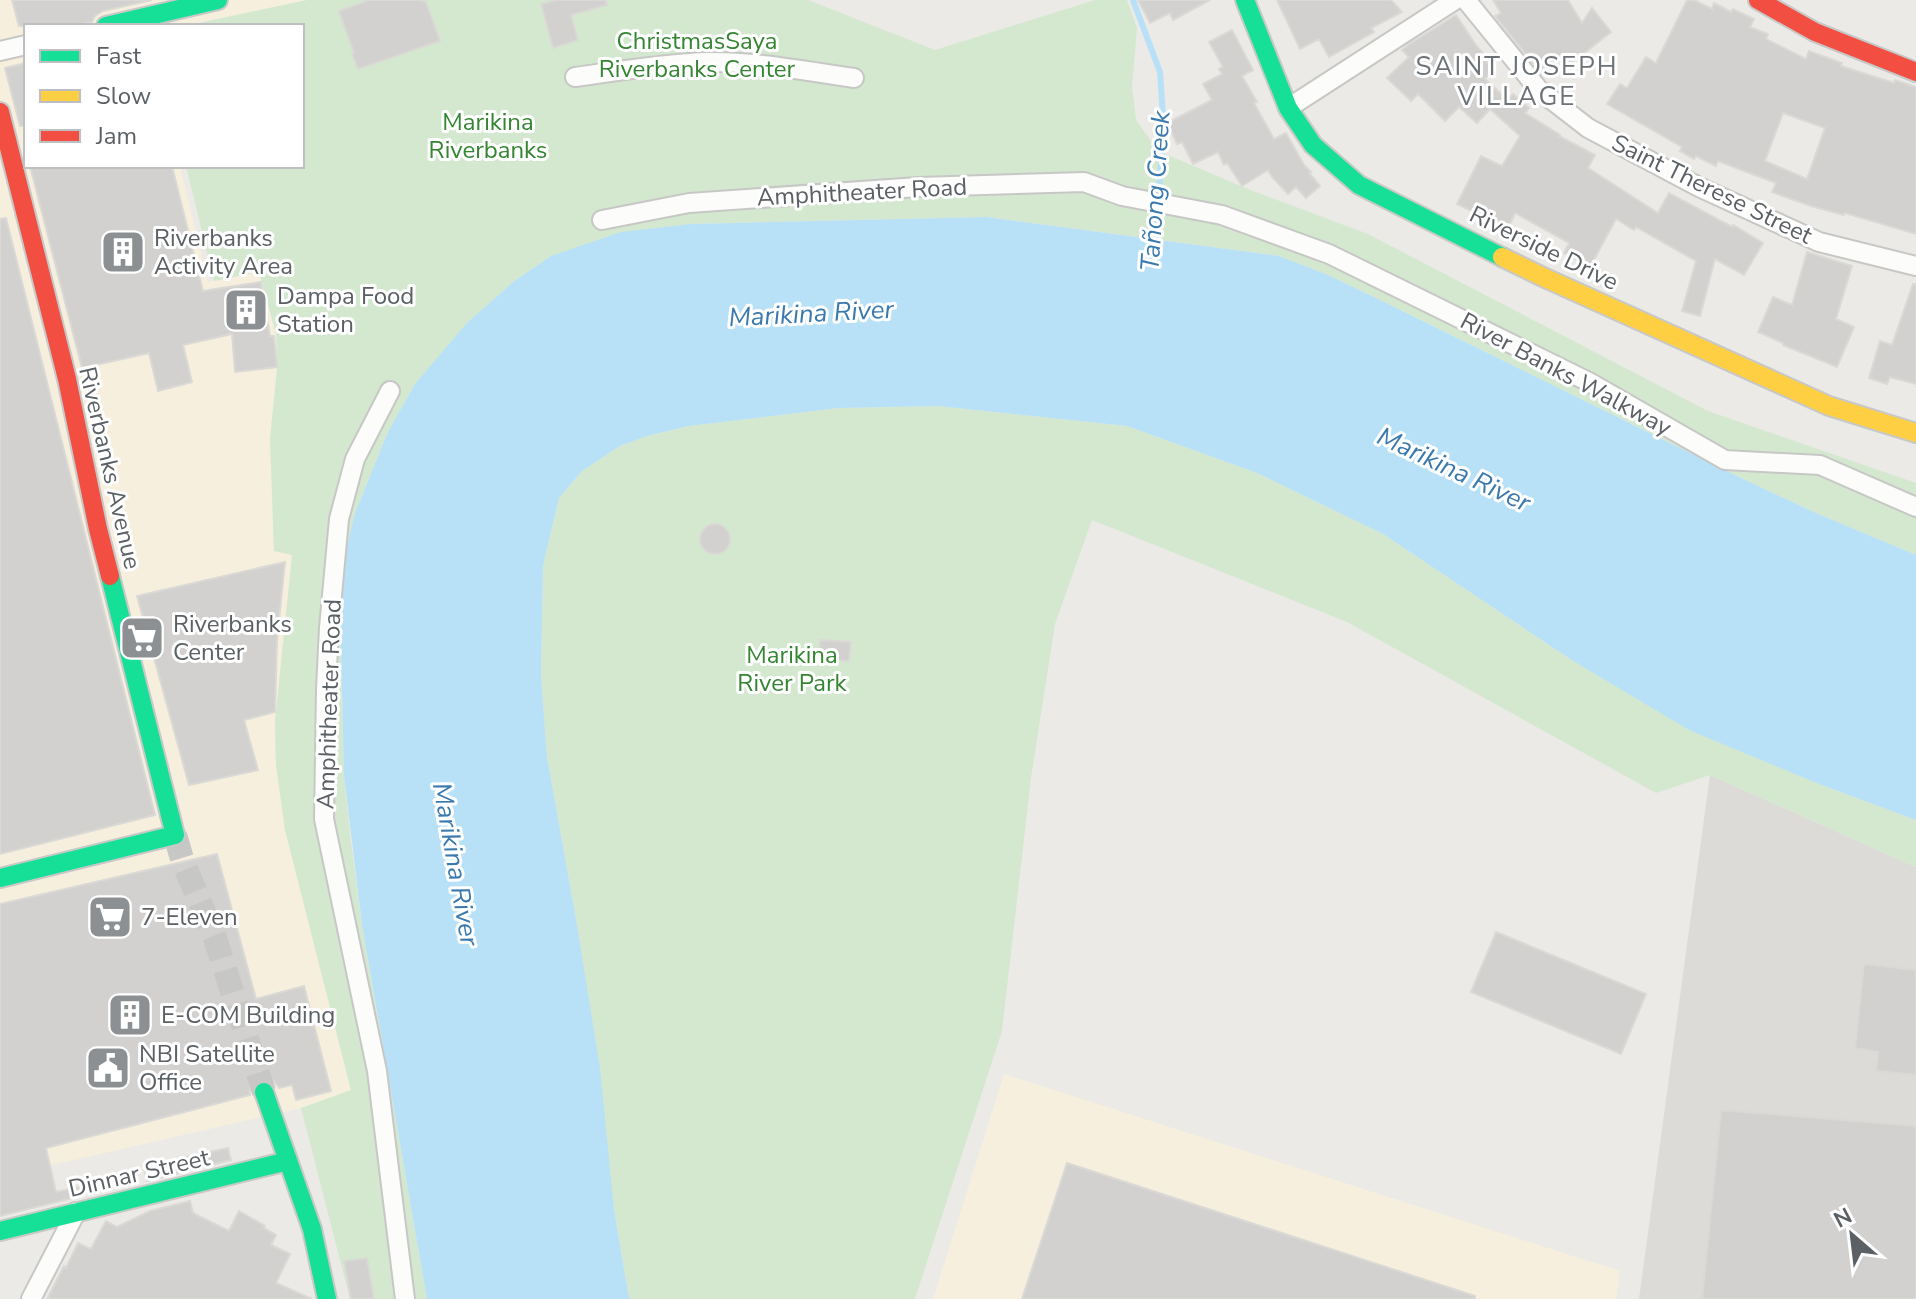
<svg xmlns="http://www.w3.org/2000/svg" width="1916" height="1299" font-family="'Nunito Sans',sans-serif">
<rect width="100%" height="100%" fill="#ebeae6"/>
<!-- commercial -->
<g fill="#f6efde">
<polygon points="0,0 307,0 185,26 26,26 26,166 180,166 208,282 259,272 276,334 277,369 270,438 274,551 292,555 275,722 276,765 285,830 351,1091 301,1108 0,1177"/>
<polygon points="1004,1074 1620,1271 1616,1299 933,1299"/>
</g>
<!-- industrial -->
<polygon fill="#dcdbd7" points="1710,775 1916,867 1916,1299 1639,1299"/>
<!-- green -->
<g fill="#d4e8d0">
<polygon points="307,0 808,0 935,50 1095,0 1127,0 1137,28 1132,87 1136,120 1158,151 1253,191 1368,234 1708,411 1916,483 1916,555 1816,513 1741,478 1374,297 1328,275 1279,256 986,217 691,224 551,256 513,282 467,323 388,432 355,513 345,554 340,607 344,775 350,833 362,925 427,1299 350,1299 301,1108 351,1090 285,830 276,765 275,722 292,555 274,551 270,438 277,369 276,334 259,272 214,281 186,166 302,166 302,26 185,26"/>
<polygon points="938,406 1127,426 1257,473 1383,534 1570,659 1819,784 1916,820 1916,867 1710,775 1656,793 1347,622 1092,520 1055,624 1031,778 1002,1031 915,1299 629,1299 614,1209 576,919 547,757 541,676 543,566 559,498 582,471 620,446 647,436 689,426 838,408"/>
</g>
<!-- water -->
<polygon fill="#b8e1f8" points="986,217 1279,256 1328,275 1374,297 1741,478 1816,513 1916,555 1916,820 1819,784 1689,730 1570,659 1383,534 1257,473 1127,426 938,406 838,408 689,426 647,436 620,446 582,471 559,498 543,566 541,676 547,757 576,919 600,1068 614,1209 629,1299 427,1299 362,925 344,775 340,607 345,554 355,513 388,432 415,384 467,323 513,282 551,256 621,232 691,224"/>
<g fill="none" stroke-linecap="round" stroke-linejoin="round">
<!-- stream -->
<polyline stroke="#b8e1f8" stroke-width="6" points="1133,0 1160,72 1164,131 1154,247"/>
</g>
<!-- building -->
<g fill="#d2d1cf" stroke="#dad9d5" stroke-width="2" fill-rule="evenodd">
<polygon points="12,0 152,0 103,11 95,16 92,22 75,26 19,26"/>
<polygon points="369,0 421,0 426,2 440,41 358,69 352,54 354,53 339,11"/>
<polygon points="556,0 606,0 607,5 571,15 578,40 553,48 541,4"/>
<polygon points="1138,0 1210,0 1173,20 1170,13 1150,23"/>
<polygon points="1277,0 1391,0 1402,12 1371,28 1374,32 1329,57 1319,39 1300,49"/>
<polygon points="1493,0 1568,0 1582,23 1592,8 1611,32 1569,65 1563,58 1542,74 1495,16 1501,13"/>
<path d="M1687 0H1694L1712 9 1714 3 1731 12 1733 9 1754 19 1750 27 1768 34 1766 39 1806 59 1809 51 1842 63 1841 66 1894 83 1895 80 1916 87V234L1845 213 1844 215 1811 206 1772 192 1776 183 1718 161 1716 166 1696 156 1694 159 1680 151 1682 147 1607 104 1620 84 1627 88 1646 57 1656 63ZM1783 113 1825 128 1807 179 1765 161Z"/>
<polygon points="1456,15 1476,45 1489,60 1486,61 1494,68 1485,79 1508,100 1513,94 1529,108 1525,113 1560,135 1559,136 1595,155 1588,168 1658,213 1669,193 1732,227 1733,225 1763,243 1744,275 1715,259 1700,316 1682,311 1696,261 1636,227 1634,230 1616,219 1590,267 1564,253 1569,243 1515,213 1508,229 1457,204 1481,156 1502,166 1520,136 1490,109 1477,123 1459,107 1445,121 1418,94 1411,101 1387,78 1409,57 1402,50 1408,45"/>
<polygon points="1232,30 1253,70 1242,76 1257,102 1254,103 1274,139 1286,133 1304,165 1311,172 1309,173 1320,186 1306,198 1296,187 1288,194 1272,177 1268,170 1242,186 1227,163 1224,165 1218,152 1193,164 1182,142 1177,144 1167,123 1212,100 1203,84 1222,74 1219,69 1223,67 1209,42"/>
<polygon points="26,63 26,126 20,126 5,68"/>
<polygon points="30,166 172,166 203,291 261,282 270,336 274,336 277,367 235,372 232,334 183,345 192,382 158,391 149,353 82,368"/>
<polygon points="6,218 155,815 0,854 0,219"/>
<polygon points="1807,252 1852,266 1836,319 1854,327 1837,367 1783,345 1783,343 1758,332 1773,297 1792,305"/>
<polygon points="1913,284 1916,284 1916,384 1890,377 1887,384 1869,378 1880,341 1892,345"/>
<circle cx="715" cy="539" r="15"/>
<polygon points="285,562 277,639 275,712 244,720 258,770 189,785 137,596"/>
<polygon points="820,640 851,642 849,661 818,659"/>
<polygon points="217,854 256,999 304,986 331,1091 296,1100 292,1085 279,1088 273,1080 268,1078 260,1078 252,1083 250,1088 250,1095 46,1148 56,1192 78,1187 81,1196 0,1216 0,904"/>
<polygon points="1496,932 1646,994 1621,1054 1471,992"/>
<polygon points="1864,964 1916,970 1916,1075 1876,1071 1878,1052 1855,1048"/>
<polygon points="1721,1110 1916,1126 1916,1299 1702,1299"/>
<polygon points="228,1148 231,1160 147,1181 145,1172 175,1166 173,1160"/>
<polygon points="1067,1163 1475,1296 1475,1299 1022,1299"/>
<polygon points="190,1201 193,1213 229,1231 239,1211 265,1226 264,1228 276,1235 271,1245 290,1254 276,1283 312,1299 47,1299 64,1266 66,1268 78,1243 91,1249 106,1221 117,1227 150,1211"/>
<polygon points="367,1258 374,1299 351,1299 344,1261"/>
</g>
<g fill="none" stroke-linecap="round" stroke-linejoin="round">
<!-- secondary-tunnel -->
<polyline stroke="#c7c8c6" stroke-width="24" stroke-dasharray="24 12" stroke-linecap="butt" points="175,835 183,862 215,938 264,1092"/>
<!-- street casing -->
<g stroke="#c7c7c6" stroke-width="22">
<g id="street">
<polyline points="1466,0 1539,90 1588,128 1699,187 1819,242 1916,266"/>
<polyline points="0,51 26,45"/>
<path d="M575 77C618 71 661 64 705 62 755 61 805 71 854 78"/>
<polyline points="1288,108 1455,0"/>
<polyline points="602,220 689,203 918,187 1084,182 1122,196 1222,215 1329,254 1589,382 1725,460 1820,465 1916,507"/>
<polyline points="390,391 355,459 339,519 329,628 326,689 324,819 377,1071 405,1299"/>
<polyline points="31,1299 76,1212"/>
</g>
</g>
<!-- fast casing -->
<g stroke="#c7c8c8" stroke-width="22">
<g id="fast">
<polyline points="1245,0 1288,108 1313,145 1359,185 1502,257"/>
<polyline points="106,26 218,0"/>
<polyline points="0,878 175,835 110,576"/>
<polyline points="264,1092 312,1229 327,1299"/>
<polyline points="0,1231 288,1161"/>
</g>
</g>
<!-- slow casing -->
<g stroke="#c7c8c8" stroke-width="22">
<polyline id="slow" points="1502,257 1543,277 1829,406 1916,433"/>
</g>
<!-- jam casing -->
<g stroke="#c7c8c8" stroke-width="22">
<g id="jam">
<polyline points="1758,0 1815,32 1916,72"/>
<polyline points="0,112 67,379 98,529 110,576"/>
</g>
</g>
<!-- street -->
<use href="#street" stroke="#fcfcfb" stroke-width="18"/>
<!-- fast -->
<use href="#fast" stroke="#16e098" stroke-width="18"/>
<!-- slow -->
<use href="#slow" stroke="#ffcf43" stroke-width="18"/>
<!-- jam -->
<use href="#jam" stroke="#f24e42" stroke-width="18"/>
</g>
<!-- icons -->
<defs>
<g id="building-square" transform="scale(2.3)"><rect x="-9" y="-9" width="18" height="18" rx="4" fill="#8d9092" stroke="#fff"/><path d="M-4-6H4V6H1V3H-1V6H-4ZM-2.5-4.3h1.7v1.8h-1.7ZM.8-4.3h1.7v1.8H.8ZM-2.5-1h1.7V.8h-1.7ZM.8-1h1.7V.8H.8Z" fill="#fff"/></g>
<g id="supermarket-square" transform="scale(2.3)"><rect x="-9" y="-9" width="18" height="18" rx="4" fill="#8d9092" stroke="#fff"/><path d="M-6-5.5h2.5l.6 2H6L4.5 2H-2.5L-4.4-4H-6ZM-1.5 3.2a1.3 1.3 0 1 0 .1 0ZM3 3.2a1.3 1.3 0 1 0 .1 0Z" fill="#fff"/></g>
<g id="civic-square" transform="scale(2.3)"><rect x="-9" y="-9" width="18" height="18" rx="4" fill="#8d9092" stroke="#fff"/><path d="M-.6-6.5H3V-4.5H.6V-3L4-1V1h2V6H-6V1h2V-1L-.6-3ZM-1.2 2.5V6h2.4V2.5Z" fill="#fff"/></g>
</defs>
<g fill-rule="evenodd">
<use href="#building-square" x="123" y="252"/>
<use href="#building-square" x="246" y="310"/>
<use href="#supermarket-square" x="142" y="638"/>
<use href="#supermarket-square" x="110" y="917"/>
<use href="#building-square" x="130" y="1015"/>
<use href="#civic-square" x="108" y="1068"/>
</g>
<g text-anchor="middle" stroke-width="6" stroke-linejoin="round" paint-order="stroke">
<!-- park labels -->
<g font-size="24" fill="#338531" stroke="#fff">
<text x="697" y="49">ChristmasSaya<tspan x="697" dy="28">Riverbanks Center</tspan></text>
<text x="488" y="130">Marikina<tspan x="488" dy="28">Riverbanks</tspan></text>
<text x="792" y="663">Marikina<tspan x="792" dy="28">River Park</tspan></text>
</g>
<!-- street labels -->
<g font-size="24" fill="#5b6064" stroke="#fff">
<text transform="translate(1712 189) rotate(26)" y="8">Saint Therese Street</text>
<text transform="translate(862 192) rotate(-3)" y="8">Amphitheater Road</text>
<text transform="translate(1544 248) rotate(26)" y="8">Riverside Drive</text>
<text transform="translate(1566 374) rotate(28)" y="8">River Banks Walkway</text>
<text transform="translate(110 468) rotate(77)" y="8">Riverbanks Avenue</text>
<text transform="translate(329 704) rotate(-88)" y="8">Amphitheater Road</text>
<text transform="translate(139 1173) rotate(-13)" y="8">Dinnar Street</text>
</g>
<!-- poi labels -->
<g font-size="24" fill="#5b6064" stroke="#fff" text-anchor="start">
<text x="154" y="246">Riverbanks<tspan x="154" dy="28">Activity Area</tspan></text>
<text x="277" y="304">Dampa Food<tspan x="277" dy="28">Station</tspan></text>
<text x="173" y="632">Riverbanks<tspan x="173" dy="28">Center</tspan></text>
<text x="141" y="925">7-Eleven</text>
<text x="161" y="1023">E-COM Building</text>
<text x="139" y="1062">NBI Satellite<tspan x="139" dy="28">Office</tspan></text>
</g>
<!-- neighbourhood labels -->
<g font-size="26" letter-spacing="2" fill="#6c7276" stroke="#fff">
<text x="1517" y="75">SAINT JOSEPH<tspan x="1517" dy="30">VILLAGE</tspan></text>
</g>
<!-- water labels -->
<g font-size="26" font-style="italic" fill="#3979ad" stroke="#fff">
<text transform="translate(1155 191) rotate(-86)" y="9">Tañong Creek</text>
<text transform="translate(811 313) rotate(-3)" y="9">Marikina River</text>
<text transform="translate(1454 469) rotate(25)" y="9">Marikina River</text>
<text transform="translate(456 864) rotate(80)" y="9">Marikina River</text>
</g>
</g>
<!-- legend -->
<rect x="24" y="24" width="280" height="144" fill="#ffffff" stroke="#bdbfc1" stroke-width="2"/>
<rect x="40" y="50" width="40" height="12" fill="#16e098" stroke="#bdbfc1" stroke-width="2"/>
<text x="96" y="64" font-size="24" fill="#5b6064">Fast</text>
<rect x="40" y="90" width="40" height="12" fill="#ffcf43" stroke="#bdbfc1" stroke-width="2"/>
<text x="96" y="104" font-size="24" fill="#5b6064">Slow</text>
<rect x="40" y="130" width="40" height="12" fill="#f24e42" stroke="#bdbfc1" stroke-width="2"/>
<text x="96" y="144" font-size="24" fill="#5b6064">Jam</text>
<!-- north arrow -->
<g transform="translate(1852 1235) rotate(332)" stroke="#ffffff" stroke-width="6" paint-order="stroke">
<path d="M0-6L14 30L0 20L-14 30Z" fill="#5b6064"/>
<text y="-12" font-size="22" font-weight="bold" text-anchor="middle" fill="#5b6064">N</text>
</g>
</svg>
